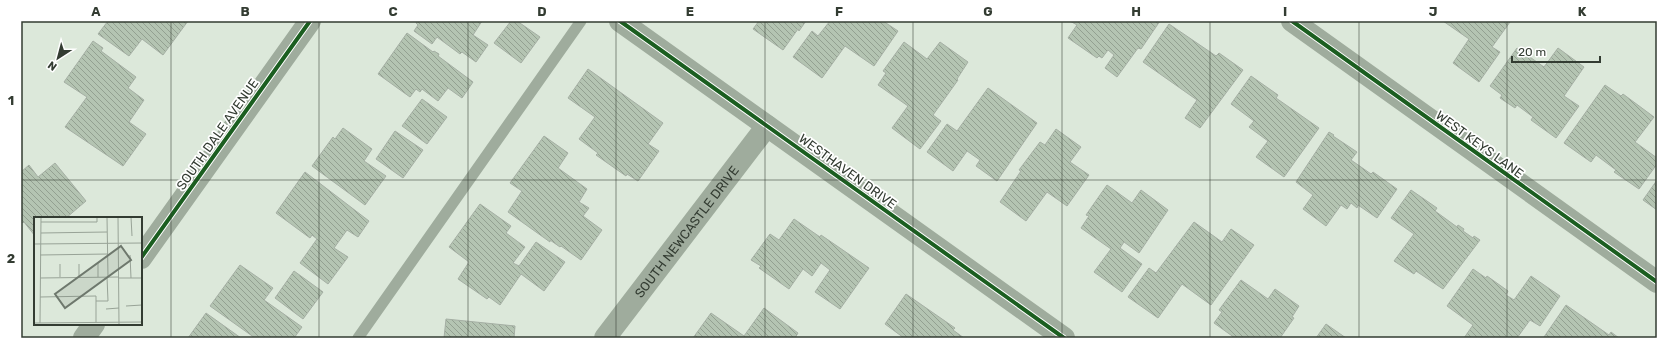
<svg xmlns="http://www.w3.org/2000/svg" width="1678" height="359" font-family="Rubik,sans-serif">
<defs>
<pattern id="building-back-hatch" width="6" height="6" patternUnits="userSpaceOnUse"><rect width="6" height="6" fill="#b4c4b2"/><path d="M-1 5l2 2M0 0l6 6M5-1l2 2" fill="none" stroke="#93a091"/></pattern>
</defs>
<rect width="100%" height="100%" fill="#dce8da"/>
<!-- building -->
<g fill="url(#building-back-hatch)" stroke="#a5afa4">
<polygon points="108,21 188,21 163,55 142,39 129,56 98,34"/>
<polygon points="417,21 482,21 473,35 488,45 476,62 462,52 460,54 437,37 432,44 414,31 418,25 416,23"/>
<polygon points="511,21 517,21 540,37 521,63 494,43"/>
<polygon points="759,21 806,21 799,31 798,29 783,50 753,29"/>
<polygon points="830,21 883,21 898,31 874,66 845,46 822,78 793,57 812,31 818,36"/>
<polygon points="1070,21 1160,21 1141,49 1138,48 1117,77 1105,68 1114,55 1108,50 1102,58 1099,56 1097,58 1068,38 1077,25"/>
<polygon points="1443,21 1509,21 1510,22 1492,47 1500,52 1479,82 1453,63 1469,39"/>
<polygon points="1169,24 1216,56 1219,53 1243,70 1200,128 1185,118 1197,100 1143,62"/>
<polygon points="407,33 433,52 434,51 439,54 438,56 473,82 462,98 448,88 438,101 422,89 420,92 416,89 410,97 378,74"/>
<polygon points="93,41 103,48 101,51 136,77 128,88 144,100 129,122 146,134 123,166 65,127 87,97 64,82"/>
<polygon points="904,42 927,59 940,42 968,62 957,79 958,80 933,115 941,121 920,149 892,128 908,106 878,85 886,73 883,71"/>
<polygon points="1517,48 1544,67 1558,48 1584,67 1564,96 1579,106 1556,138 1531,120 1533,117 1517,105 1515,108 1500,98 1502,95 1490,86"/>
<polygon points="588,69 663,123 648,144 659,151 638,181 627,174 626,176 596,155 598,153 579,139 595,117 568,98"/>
<polygon points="1251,76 1278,95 1276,98 1319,128 1284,177 1256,157 1268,141 1249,127 1254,121 1231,104"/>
<polygon points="1605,85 1621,96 1623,94 1654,117 1635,142 1657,158 1657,164 1639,189 1614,172 1616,170 1596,155 1591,162 1564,143"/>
<polygon points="988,88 1037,123 997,181 976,166 980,160 967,151 953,171 927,152 947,124 957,131"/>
<polygon points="422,99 447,117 427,144 402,126"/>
<polygon points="343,128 372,149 364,161 386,176 365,205 312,166 333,137 335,139"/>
<polygon points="1056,129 1081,147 1070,162 1089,175 1067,206 1047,192 1026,221 1000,202 1021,171 1019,170 1040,142 1045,145"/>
<polygon points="395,131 423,150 403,178 376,159"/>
<polygon points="1329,132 1334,135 1333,136 1357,152 1351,160 1371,174 1373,172 1397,189 1377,218 1358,205 1357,208 1351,203 1347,209 1341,205 1326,226 1303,209 1313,195 1296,182"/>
<polygon points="544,136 568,153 558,168 587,189 579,202 589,208 583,216 602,230 581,260 561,246 560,247 550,240 550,242 508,212 522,191 510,183"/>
<polygon points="55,163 86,201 66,218 35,218 35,236 24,222 23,223 21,221 21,172 29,165 38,177"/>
<polygon points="305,172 369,221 358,237 347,230 334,248 348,257 328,284 300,263 317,239 312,235 310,238 276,213"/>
<polygon points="1657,180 1657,210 1643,200"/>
<polygon points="1107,185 1132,203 1141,190 1168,210 1139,253 1124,242 1120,248 1142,264 1122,292 1094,272 1111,249 1081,228 1089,216 1086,215"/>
<polygon points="1411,190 1437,208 1435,211 1457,227 1458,225 1464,229 1463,231 1473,238 1474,236 1480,240 1443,289 1416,271 1414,274 1394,261 1414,234 1391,218"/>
<polygon points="480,204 511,226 506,233 525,247 513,263 519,266 536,242 565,262 544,291 521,274 500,305 489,297 487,299 458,279 469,262 449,247"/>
<polygon points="794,219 820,237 821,235 869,268 840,309 815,292 830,270 821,263 812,276 803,269 789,289 759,268 761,266 751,260 770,234 779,240"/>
<polygon points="1194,222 1222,242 1231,229 1254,245 1211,305 1182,284 1158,318 1128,297 1149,268 1156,273"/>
<polygon points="240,265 273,288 264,300 302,327 294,338 255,338 210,306"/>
<polygon points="1473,269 1486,278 1487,276 1508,291 1506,295 1514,300 1531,276 1560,296 1540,326 1530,320 1517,338 1464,338 1473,325 1447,306"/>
<polygon points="294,271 323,292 303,319 275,298"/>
<polygon points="1241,280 1268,299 1275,289 1299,306 1292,317 1294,318 1280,338 1235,338 1214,323 1222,312 1219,310"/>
<polygon points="906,294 955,328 953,330 964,338 904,338 885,324"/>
<polygon points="1566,305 1609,335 1611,332 1619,338 1545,338 1544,337"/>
<polygon points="764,308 798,333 795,338 693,338 711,313 744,336"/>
<polygon points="206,313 241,338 188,338"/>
<polygon points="446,319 515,326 514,338 444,338"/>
<polygon points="1326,324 1346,338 1316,338"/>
</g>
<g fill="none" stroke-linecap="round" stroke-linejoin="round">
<!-- service -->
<polyline stroke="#9fac9d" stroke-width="11" points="358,338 581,21"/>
<!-- minor -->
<g stroke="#9fac9d" stroke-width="22">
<polyline points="620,21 1064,338"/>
<polyline points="1292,21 1657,282"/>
<path id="s1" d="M605 338 767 126"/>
</g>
<!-- tertiary -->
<g stroke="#9fac9d" stroke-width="22">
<polyline points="141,258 310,21"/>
<polyline points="84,338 94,324"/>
</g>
<!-- cycleway casing -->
<g stroke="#fff" stroke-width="6">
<g id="cycleway">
<polyline points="620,21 1064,338"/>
<polyline points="1292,21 1657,282"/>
<polyline points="141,258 310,21"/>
</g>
</g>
<!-- cycleway -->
<use href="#cycleway" stroke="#1b5e20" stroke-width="4"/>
</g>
<!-- grid -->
<path fill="none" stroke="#333c32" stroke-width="1" stroke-opacity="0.55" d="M171 21V338M319 21V338M468 21V338M616 21V338M765 21V338M913 21V338M1062 21V338M1210 21V338M1359 21V338M1507 21V338M21 180H1657"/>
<g text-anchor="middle" stroke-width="3.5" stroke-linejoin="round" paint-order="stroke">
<!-- street labels -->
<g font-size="13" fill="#333c32" stroke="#fff">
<text transform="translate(217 134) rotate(-55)" y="5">SOUTH DALE AVENUE</text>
<text transform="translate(1480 144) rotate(36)" y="5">WEST KEYS LANE</text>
<text transform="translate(848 171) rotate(36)" y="5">WESTHAVEN DRIVE</text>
<text dy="5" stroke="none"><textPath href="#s1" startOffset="134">SOUTH NEWCASTLE DRIVE</textPath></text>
</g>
</g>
<!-- overview -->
<g transform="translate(34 217)">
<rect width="108" height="108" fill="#dce8da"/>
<path fill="none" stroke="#98a397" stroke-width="1" d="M73 0 74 60M84 0 85 108M97 0 98 19M7 5H63V0M7 16 73 15M0 27 108 26M6 38 74 37M96 38 97 61M26 47V60M45 47V60M64 60V46M6 61 85 60M85 61H108M6 80 62 79V106M62 84H74L73 60M92 89 108 88M72 92 85 91M0 106 108 105M6 106 7 0"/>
<path fill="#6e786d" fill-opacity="0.15" stroke="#6e786d" stroke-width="2" d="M87 29 97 43 31 91 21 77Z"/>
<rect width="108" height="108" fill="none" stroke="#333c32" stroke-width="2"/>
</g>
<!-- border -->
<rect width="1678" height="359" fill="none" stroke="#ffffff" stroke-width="44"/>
<!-- north arrow -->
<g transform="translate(58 58) rotate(216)" stroke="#ffffff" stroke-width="3" paint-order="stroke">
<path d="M0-3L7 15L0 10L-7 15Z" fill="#333c32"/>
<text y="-6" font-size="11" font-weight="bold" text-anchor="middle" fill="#333c32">N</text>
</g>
<!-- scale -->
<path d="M1512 56v6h88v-6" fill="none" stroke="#333c32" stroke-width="2"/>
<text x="1518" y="56" font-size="12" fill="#333c32" stroke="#ffffff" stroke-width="3" paint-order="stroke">20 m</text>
<rect x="22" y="22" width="1634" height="315" fill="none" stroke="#333c32" stroke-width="1.5"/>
<g font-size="13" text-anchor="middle" font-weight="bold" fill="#333c32">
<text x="96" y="16">A</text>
<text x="245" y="16">B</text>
<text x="393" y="16">C</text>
<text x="542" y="16">D</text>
<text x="690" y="16">E</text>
<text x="839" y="16">F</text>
<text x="988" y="16">G</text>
<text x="1136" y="16">H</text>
<text x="1285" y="16">I</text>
<text x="1433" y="16">J</text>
<text x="1582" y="16">K</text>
<text x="11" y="105">1</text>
<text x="11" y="263">2</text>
</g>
</svg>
